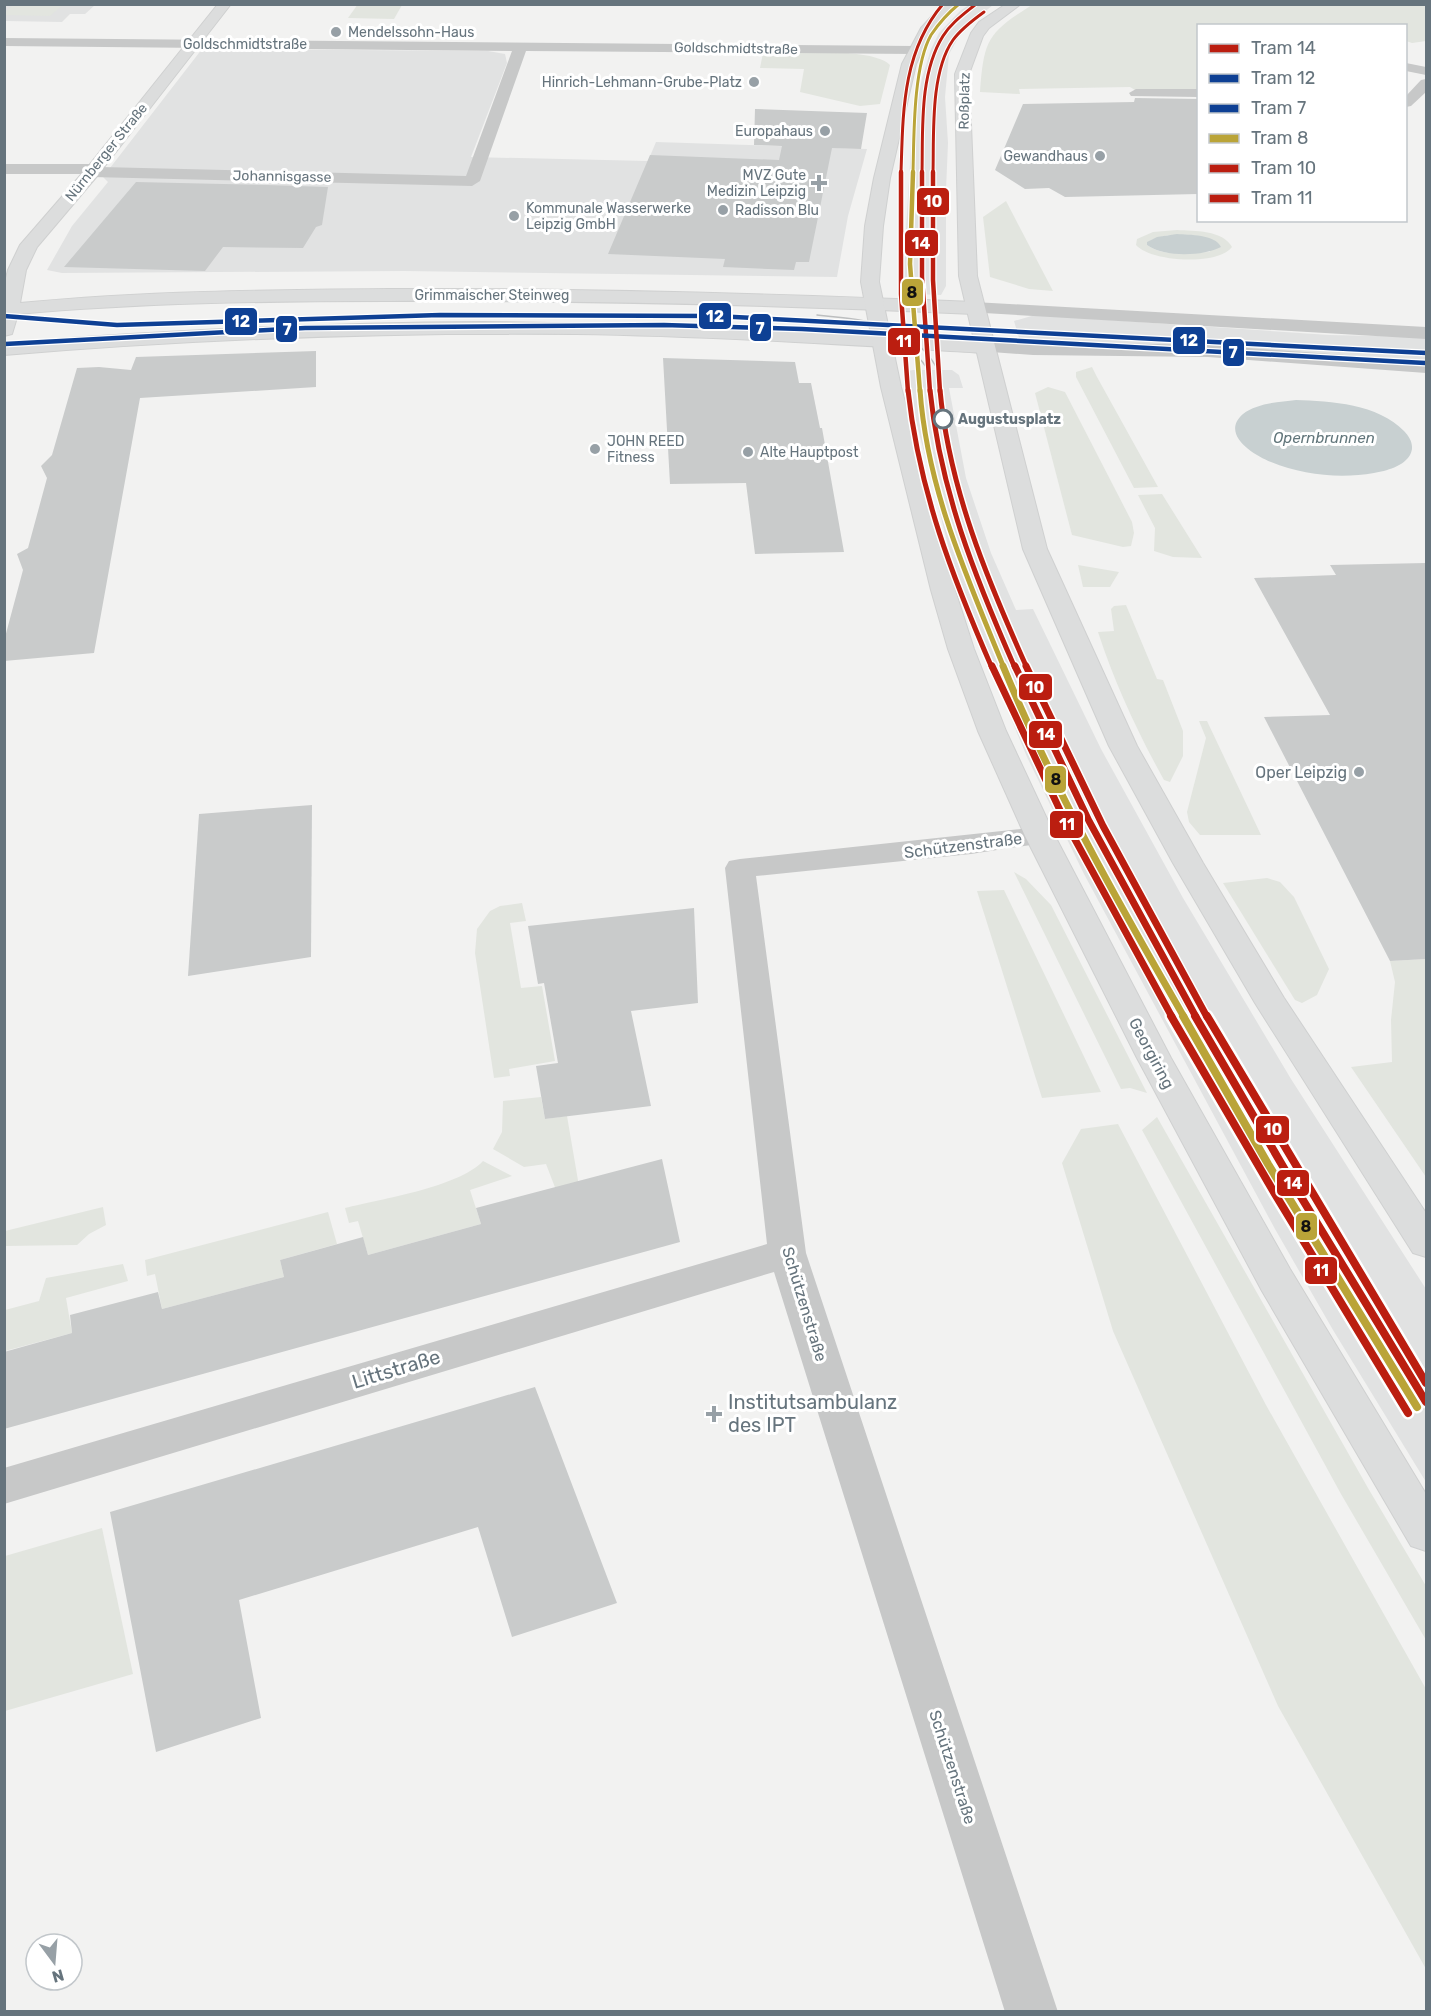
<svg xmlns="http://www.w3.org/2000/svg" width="1431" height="2016" font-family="Rubik,sans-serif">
<rect width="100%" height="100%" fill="#f2f2f1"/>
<!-- built -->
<g fill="#e1e2e2">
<polygon points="971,4 993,5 963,29 949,54 945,97 948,143 946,190 946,286 941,295 914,294 903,279 912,132 922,78 931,49 939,33 961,10"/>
<polygon points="5,5 95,5 85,14 70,14 62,22 5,21"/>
<polygon points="202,49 488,51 505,54 507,63 471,157 648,161 656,142 867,149 848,216 837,277 404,271 62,273 47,270 72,226 108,182 103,177"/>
<polygon points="1035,315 1329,335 1426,337 1426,364 1347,356 1036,343 1019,338 1014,321"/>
<polygon points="913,370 952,370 959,375 963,388 949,388 966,478 991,553 1016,610 1033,609 1101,749 1183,898 1291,1079 1426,1289 1426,1482 1333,1330 1275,1229 1084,874 1027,757 980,644 955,572 915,417 907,374 908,371"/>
</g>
<!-- green -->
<g fill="#e2e5df" fill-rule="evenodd">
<polygon points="358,4 402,4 402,5 394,19 348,18"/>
<polygon points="13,5 13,4 63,5 50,16 5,15 5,12"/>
<path d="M1032 5H1426V41L1412 43 1406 41V26H1198V92L1140 93 1130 87 1019 89 1020 94 980 92C984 40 987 33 1032 5Z"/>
<path d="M763 53C790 53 873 47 890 65L880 104 860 106 800 92 804 69 760 68Z"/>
<polygon points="1006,201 1053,291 1029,289 990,277 983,217"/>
<path d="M1177 230C1194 231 1223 230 1232 247 1218 266 1151 262 1136 245L1137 239 1153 232ZM1168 235 1208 238 1210 252C1189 252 1165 258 1147 245L1151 240Z"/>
<polygon points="1092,367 1097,377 1158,487 1134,488 1076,377 1076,372"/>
<polygon points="1048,387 1065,392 1132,522 1134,533 1131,546 1123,547 1072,535 1035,393"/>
<polygon points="1162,494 1202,558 1173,557 1154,551 1155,528 1138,495"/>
<polygon points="1078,565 1119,572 1110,587 1083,587"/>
<path d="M1126 605 1157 679 1163 680 1183 731V756L1170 782 1164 780C1138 733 1115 684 1098 632L1114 631 1111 609 1114 606Z"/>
<polygon points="1199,721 1207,721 1261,835 1200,835 1189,822 1187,812 1206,738"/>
<polygon points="1014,872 1026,879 1051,905 1147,1093 1130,1088 1121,1089"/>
<polygon points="1267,878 1280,882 1294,897 1329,969 1317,995 1302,1003 1295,1000 1223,883"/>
<polygon points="1004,890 1101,1092 1042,1098 977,891"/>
<polygon points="522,903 526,921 510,923 521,988 542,986 555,1061 509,1069 510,1076 494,1078 475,953 477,929 490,911 500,906"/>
<polygon points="1426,959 1426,1177 1351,1067 1392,1062 1391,1020 1395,982 1390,961"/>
<polygon points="541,1097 545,1119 567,1116 581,1198 561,1203 546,1164 524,1167 493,1149 502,1132 503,1101"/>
<polygon points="1157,1117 1368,1488 1426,1586 1426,1640 1341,1494 1142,1130"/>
<polygon points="1118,1124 1266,1405 1426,1689 1426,1969 1278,1706 1113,1331 1062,1163 1081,1129"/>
<path d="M483 1161 512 1176 470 1190 481 1224 368 1255 358 1221 349 1223 345 1208C381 1199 459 1187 483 1161Z"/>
<polygon points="103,1207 106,1225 89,1234 77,1245 5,1246 5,1231"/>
<polygon points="328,1212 337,1244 280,1260 284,1277 162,1309 155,1274 147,1276 145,1260"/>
<polygon points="123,1264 128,1281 66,1298 72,1333 5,1351 5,1310 39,1301 46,1278"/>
<polygon points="102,1528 133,1674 5,1711 5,1556"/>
</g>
<!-- water -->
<g fill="#c8d0d1">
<path d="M1177 234C1189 235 1215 234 1221 247 1204 256 1165 258 1147 245V242L1157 237Z"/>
<path d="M1296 400C1331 401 1378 404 1404 431 1410 437 1415 446 1410 455 1404 466 1386 471 1374 473 1340 479 1303 475 1271 462 1253 455 1220 434 1243 414 1257 403 1279 402 1296 400Z"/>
</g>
<!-- building -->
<g fill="#c9cbcb">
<polygon points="1135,98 1198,99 1198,194 1065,197 1049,188 1025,189 995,170 1023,104 1134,102"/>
<polygon points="755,109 867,113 861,149 832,148 809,262 796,262 794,270 723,267 725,259 608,254 650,155 779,160 782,146 754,145"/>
<polygon points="136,182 267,185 328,187 322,225 316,227 303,248 223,247 205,271 64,267"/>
<polygon points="316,351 316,387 140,398 94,653 4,661 4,641 23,570 17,554 28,548 47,478 41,466 52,455 77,368 99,367 131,370 136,357"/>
<polygon points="663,358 795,362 799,383 811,383 820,428 822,428 844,552 755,554 746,483 670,484"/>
<polygon points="1426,563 1426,959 1390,961 1264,717 1330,715 1254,578 1336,575 1330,565"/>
<polygon points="312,805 311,957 188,976 199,814"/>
<polygon points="694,908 698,1003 631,1011 651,1106 545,1119 536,1066 558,1063 544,983 538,984 528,926"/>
<polygon points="662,1159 680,1242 4,1429 4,1352 72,1333 70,1315 158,1292 162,1309 284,1277 280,1260 363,1237 368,1255 481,1224 476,1208"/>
<polygon points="535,1387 617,1603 512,1637 478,1527 239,1600 261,1718 156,1752 110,1512"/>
</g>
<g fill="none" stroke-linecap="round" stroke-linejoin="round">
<!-- secondary casing -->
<g stroke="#cfd0d0" stroke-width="2">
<g id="secondary">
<path d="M218 4H231L98 175 37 247 26 270 20 303C143 291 266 290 389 289 584 288 779 294 974 302L981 304 984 308 981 312 974 314C779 305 583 300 388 301 264 301 141 303 18 314L12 334 4 336V286L8 270 20 245 86 169Z"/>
<path d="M482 322C650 323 817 331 985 341L992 343 995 347 992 351 985 353C849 345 713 336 576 334 385 332 195 339 4 355V343C164 330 322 323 482 322Z"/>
</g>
</g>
<!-- primary casing -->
<g stroke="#cfd0d0" stroke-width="2">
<g id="primary">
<polygon points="943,4 958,4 931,32 916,64 890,178 883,226 879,282 901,387 955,590 974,649 1006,731 1055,836 1171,1058 1290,1269 1426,1494 1426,1551 1411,1546 1262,1291 1137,1058 1025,836 978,731 948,649 931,590 881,387 861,282 865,226 874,178 902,64 921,28"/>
<polygon points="1006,4 1021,4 989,28 983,36 969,74 977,276 1047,549 1137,746 1203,863 1284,998 1426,1213 1426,1257 1413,1253 1255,1003 1173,863 1109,746 1023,549 959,276 955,74 971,33 979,22"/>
</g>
</g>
<!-- street -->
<g fill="#c7c8c8" fill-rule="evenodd">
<polygon points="4,38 914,46 921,50 914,54 526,51 480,181 472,186 92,177 85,174 4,174 4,164 94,164 101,167 466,176 512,51 4,46"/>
<polygon points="1406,63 1426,67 1426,75 1406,71"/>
<polygon points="1426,79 1426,92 1411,106 1406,107 1406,96 1421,80"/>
<polygon points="1136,89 1198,89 1198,97 1131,96 1129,93"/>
<polygon points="974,302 1426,327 1426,339 967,312 964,308 967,304"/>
<polygon points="985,341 1208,345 1426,361 1426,373 1208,357 1033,355 978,351 975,347 978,343"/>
<polygon points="1040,827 1050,830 1055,836 1050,842 971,854 756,876 806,1253 1058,2012 1005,2012 774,1272 4,1504 4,1468 767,1244 725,868 729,861 740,859"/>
</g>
<!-- secondary -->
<use href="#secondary" fill="#dcdddd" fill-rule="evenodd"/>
<!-- primary -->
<use href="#primary" fill="#dcdddd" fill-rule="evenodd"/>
<!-- tram -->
<g stroke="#bcbebf" stroke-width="1.5">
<path d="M817 315C869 320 917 324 941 376"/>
<path d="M874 331C896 339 914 349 927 368"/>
</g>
<!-- tram-1-far4 casing -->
<g stroke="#fff" stroke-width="5">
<path id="tram-1-far4" d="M922 173C923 131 919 74 943 36 951 23 964 14 976 4"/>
</g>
<!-- tram-1-far3 casing -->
<g stroke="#fff" stroke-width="7">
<polyline id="tram-1-far3" points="922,172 922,277 930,392"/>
</g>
<!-- tram-1-far2 casing -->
<g stroke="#fff" stroke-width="8">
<path id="tram-1-far2" d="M930 390C940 490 975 577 1015 668"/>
</g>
<!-- tram-1-far1 casing -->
<g stroke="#fff" stroke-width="10">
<polyline id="tram-1-far1" points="1015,666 1089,821 1196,1017"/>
</g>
<!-- tram-1 casing -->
<g stroke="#fff" stroke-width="13">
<polyline id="tram-1" points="1195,1016 1295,1187 1426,1402"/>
</g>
<!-- tram-2 casing -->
<g stroke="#fff" stroke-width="7">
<polyline id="tram-2" points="4,316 117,325 440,315 715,316 1426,353"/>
</g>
<!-- tram-3 casing -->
<g stroke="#fff" stroke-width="7">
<polyline id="tram-3" points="5,344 305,328 664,325 802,329 1425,363"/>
</g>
<!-- tram-4-far4 casing -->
<g stroke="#fff" stroke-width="5">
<path id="tram-4-far4" d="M913 173C914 136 913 67 931 35 939 23 948 13 959 4"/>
</g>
<!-- tram-4-far3 casing -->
<g stroke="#fff" stroke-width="7">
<polyline id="tram-4-far3" points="913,172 910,264 920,392"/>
</g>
<!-- tram-4-far2 casing -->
<g stroke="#fff" stroke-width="8">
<path id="tram-4-far2" d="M920 390C927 489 967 577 1004 668"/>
</g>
<!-- tram-4-far1 casing -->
<g stroke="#fff" stroke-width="10">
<path id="tram-4-far1" d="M1003 666C1053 788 1119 904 1184 1017"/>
</g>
<!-- tram-4 casing -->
<g stroke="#fff" stroke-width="13">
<polyline id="tram-4" points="1183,1016 1268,1164 1417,1407"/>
</g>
<!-- tram-5-far4 casing -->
<g stroke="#fff" stroke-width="5">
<path id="tram-5-far4" d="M933 173C934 135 930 73 953 40 961 29 973 20 984 12"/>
</g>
<!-- tram-5-far3 casing -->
<g stroke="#fff" stroke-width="7">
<polyline id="tram-5-far3" points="933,172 933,280 940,392"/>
</g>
<!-- tram-5-far2 casing -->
<g stroke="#fff" stroke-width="8">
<path id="tram-5-far2" d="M940 390C949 488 987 579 1027 668"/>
</g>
<!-- tram-5-far1 casing -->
<g stroke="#fff" stroke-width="10">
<polyline id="tram-5-far1" points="1026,666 1103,826 1207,1017"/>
</g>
<!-- tram-5 casing -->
<g stroke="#fff" stroke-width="13">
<polyline id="tram-5" points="1207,1016 1426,1383"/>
</g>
<!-- tram-6-far4 casing -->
<g stroke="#fff" stroke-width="5">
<path id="tram-6-far4" d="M901 173C903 113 902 52 943 4"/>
</g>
<!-- tram-6-far3 casing -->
<g stroke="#fff" stroke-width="7">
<polyline id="tram-6-far3" points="901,172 901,294 908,392"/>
</g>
<!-- tram-6-far2 casing -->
<g stroke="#fff" stroke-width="8">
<path id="tram-6-far2" d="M908 390C919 491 952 576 992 668"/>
</g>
<!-- tram-6-far1 casing -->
<g stroke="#fff" stroke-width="10">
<polyline id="tram-6-far1" points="992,666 1066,823 1172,1017"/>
</g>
<!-- tram-6 casing -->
<g stroke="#fff" stroke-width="13">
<polyline id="tram-6" points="1171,1016 1275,1194 1408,1413"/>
</g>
<!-- tram-1-far4 -->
<use href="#tram-1-far4" stroke="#bb1e10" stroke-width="3"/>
<!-- tram-1-far3 -->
<use href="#tram-1-far3" stroke="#bb1e10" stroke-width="4.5"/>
<!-- tram-1-far2 -->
<use href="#tram-1-far2" stroke="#bb1e10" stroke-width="5"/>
<!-- tram-1-far1 -->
<use href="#tram-1-far1" stroke="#bb1e10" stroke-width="7"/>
<!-- tram-1 -->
<use href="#tram-1" stroke="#bb1e10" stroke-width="8"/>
<!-- tram-2 -->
<use href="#tram-2" stroke="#0e4094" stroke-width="4.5"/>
<!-- tram-3 -->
<use href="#tram-3" stroke="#0e4094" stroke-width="4.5"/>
<!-- tram-4-far4 -->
<use href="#tram-4-far4" stroke="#baa438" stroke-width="3"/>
<!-- tram-4-far3 -->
<use href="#tram-4-far3" stroke="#baa438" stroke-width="4.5"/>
<!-- tram-4-far2 -->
<use href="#tram-4-far2" stroke="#baa438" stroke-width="5"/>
<!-- tram-4-far1 -->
<use href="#tram-4-far1" stroke="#baa438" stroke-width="7"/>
<!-- tram-4 -->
<use href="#tram-4" stroke="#baa438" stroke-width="8"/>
<!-- tram-5-far4 -->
<use href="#tram-5-far4" stroke="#bb1e10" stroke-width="3"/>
<!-- tram-5-far3 -->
<use href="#tram-5-far3" stroke="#bb1e10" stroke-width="4.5"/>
<!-- tram-5-far2 -->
<use href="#tram-5-far2" stroke="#bb1e10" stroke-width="5"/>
<!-- tram-5-far1 -->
<use href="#tram-5-far1" stroke="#bb1e10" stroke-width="7"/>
<!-- tram-5 -->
<use href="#tram-5" stroke="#bb1e10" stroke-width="8"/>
<!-- tram-6-far4 -->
<use href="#tram-6-far4" stroke="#bb1e10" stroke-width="3"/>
<!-- tram-6-far3 -->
<use href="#tram-6-far3" stroke="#bb1e10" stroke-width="4.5"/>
<!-- tram-6-far2 -->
<use href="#tram-6-far2" stroke="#bb1e10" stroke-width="5"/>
<!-- tram-6-far1 -->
<use href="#tram-6-far1" stroke="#bb1e10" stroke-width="7"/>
<!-- tram-6 -->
<use href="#tram-6" stroke="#bb1e10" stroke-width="8"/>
</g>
<!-- markers -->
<g fill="#97a0a6" stroke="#fff" stroke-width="2">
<circle cx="336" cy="32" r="6"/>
<circle cx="754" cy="82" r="6"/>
<circle cx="825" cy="131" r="6"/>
<circle cx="1100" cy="156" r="6"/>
<path d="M816 174h6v6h6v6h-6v6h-6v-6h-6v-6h6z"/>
<circle cx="723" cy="210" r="6"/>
<circle cx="514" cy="216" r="6"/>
<circle cx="595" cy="449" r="6"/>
<circle cx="748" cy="452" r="6"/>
<circle cx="1359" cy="772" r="6"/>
<path d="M711 1405h6v6h6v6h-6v6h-6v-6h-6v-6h6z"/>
</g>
<circle fill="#fff" stroke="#66747d" stroke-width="3" cx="943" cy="419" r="9"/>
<g text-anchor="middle" stroke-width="6" stroke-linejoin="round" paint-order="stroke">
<!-- far-poi labels -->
<g font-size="14" fill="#66747d" stroke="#fff" text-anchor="start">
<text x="348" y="37">Mendelssohn-Haus</text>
<text x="742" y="87" text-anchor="end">Hinrich-Lehmann-Grube-Platz</text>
<text x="813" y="136" text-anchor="end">Europahaus</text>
<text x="1088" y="161" text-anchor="end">Gewandhaus</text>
<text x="806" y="180" text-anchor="end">MVZ Gute<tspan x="806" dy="16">Medizin Leipzig</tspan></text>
<text x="526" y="213">Kommunale Wasserwerke<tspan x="526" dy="16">Leipzig GmbH</tspan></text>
<text x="735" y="215">Radisson Blu</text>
<text x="607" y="446">JOHN REED<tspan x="607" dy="16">Fitness</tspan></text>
<text x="760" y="457">Alte Hauptpost</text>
</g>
<!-- far-street labels -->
<g font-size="14" fill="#66747d" stroke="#fff">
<text x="245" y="49">Goldschmidtstraße</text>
<text transform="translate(736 48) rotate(1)" y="5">Goldschmidtstraße</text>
<text transform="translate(964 101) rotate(-89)" y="5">Roßplatz</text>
<text transform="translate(106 152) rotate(-51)" y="5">Nürnberger Straße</text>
<text transform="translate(282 176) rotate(1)" y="5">Johannisgasse</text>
<text x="492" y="300">Grimmaischer Steinweg</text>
</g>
<!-- far-stop labels -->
<g font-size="14" font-weight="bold" fill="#66747d" stroke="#fff" text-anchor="start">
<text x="958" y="424">Augustusplatz</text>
</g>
<!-- far-water labels -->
<g font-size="15" font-style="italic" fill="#62767b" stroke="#fff">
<text x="1324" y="443">Opernbrunnen</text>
</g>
<!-- poi labels -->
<g font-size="16" fill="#66747d" stroke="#fff" text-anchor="end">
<text x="1347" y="778">Oper Leipzig</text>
</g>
<!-- street labels -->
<g font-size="16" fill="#66747d" stroke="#fff">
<text transform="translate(963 845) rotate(-7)" y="6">Schützenstraße</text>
<text transform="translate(1152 1053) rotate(62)" y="6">Georgiring</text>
<text transform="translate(805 1304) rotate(73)" y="6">Schützenstraße</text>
<text transform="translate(953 1767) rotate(72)" y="6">Schützenstraße</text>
</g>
<!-- near-street labels -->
<g font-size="20" fill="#66747d" stroke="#fff">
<text transform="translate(396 1369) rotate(-17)" y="7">Littstraße</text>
</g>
<!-- near-poi labels -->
<g font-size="20" fill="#66747d" stroke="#fff" text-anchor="start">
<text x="728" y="1409">Institutsambulanz<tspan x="728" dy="23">des IPT</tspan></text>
</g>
</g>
<g stroke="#fff" stroke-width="2">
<rect x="916" y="187" width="34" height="29" rx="6" fill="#bb1e10"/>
<rect x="904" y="229" width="35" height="28" rx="6" fill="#bb1e10"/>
<rect x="901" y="278" width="23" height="29" rx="6" fill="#baa438"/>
<rect x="698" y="302" width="34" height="28" rx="6" fill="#0e4094"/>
<rect x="224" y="307" width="34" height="29" rx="6" fill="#0e4094"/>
<rect x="749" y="313" width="23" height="29" rx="6" fill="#0e4094"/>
<rect x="275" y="315" width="23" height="28" rx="6" fill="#0e4094"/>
<rect x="1172" y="326" width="34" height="29" rx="6" fill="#0e4094"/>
<rect x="887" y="327" width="34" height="29" rx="6" fill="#bb1e10"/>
<rect x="1222" y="338" width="23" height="29" rx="6" fill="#0e4094"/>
<rect x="1018" y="673" width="35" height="28" rx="6" fill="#bb1e10"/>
<rect x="1028" y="720" width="35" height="29" rx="6" fill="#bb1e10"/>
<rect x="1044" y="765" width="23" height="29" rx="6" fill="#baa438"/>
<rect x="1049" y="810" width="35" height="29" rx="6" fill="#bb1e10"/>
<rect x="1255" y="1115" width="35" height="29" rx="6" fill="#bb1e10"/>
<rect x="1276" y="1169" width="34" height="28" rx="6" fill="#bb1e10"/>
<rect x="1295" y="1212" width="23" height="29" rx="6" fill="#baa438"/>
<rect x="1304" y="1256" width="34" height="29" rx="6" fill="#bb1e10"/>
</g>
<g font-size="16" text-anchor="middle" font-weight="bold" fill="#fff">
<text x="933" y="207">10</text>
<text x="921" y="249">14</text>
<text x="715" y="322">12</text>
<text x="241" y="327">12</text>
<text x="760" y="334">7</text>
<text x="287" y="335">7</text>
<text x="1189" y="346">12</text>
<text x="904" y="347">11</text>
<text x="1233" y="358">7</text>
<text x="1035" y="693">10</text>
<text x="1046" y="740">14</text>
<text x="1067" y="830">11</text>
<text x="1273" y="1135">10</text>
<text x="1293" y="1189">14</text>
<text x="1321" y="1276">11</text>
</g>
<g font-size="16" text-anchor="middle" font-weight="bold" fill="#111">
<text x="912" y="298">8</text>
<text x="1056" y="785">8</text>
<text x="1306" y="1232">8</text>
</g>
<!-- border -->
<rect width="1431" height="2016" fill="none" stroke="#66747d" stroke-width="12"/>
<!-- legend -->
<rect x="1197" y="24" width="210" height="198" fill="#ffffff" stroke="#c2c7cb" stroke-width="1.5"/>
<rect x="1209" y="44" width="30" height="9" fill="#bb1e10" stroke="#c2c7cb" stroke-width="1.5"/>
<text x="1251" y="54" font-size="18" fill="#66747d">Tram 14</text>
<rect x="1209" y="74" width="30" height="9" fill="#0e4094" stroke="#c2c7cb" stroke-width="1.5"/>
<text x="1251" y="84" font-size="18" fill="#66747d">Tram 12</text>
<rect x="1209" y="104" width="30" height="9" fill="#0e4094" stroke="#c2c7cb" stroke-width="1.5"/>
<text x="1251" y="114" font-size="18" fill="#66747d">Tram 7</text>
<rect x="1209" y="134" width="30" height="9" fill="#baa438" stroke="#c2c7cb" stroke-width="1.5"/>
<text x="1251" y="144" font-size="18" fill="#66747d">Tram 8</text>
<rect x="1209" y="164" width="30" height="9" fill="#bb1e10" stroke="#c2c7cb" stroke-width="1.5"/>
<text x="1251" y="174" font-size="18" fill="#66747d">Tram 10</text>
<rect x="1209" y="194" width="30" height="9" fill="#bb1e10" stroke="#c2c7cb" stroke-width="1.5"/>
<text x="1251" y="204" font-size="18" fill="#66747d">Tram 11</text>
<!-- north arrow -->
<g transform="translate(54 1962) rotate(164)"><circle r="28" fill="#ffffff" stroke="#c2c7cb" stroke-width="1.5"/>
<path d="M0-4.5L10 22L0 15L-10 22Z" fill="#97a0a6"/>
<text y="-9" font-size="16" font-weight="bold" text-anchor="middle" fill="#66747d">N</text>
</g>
</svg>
